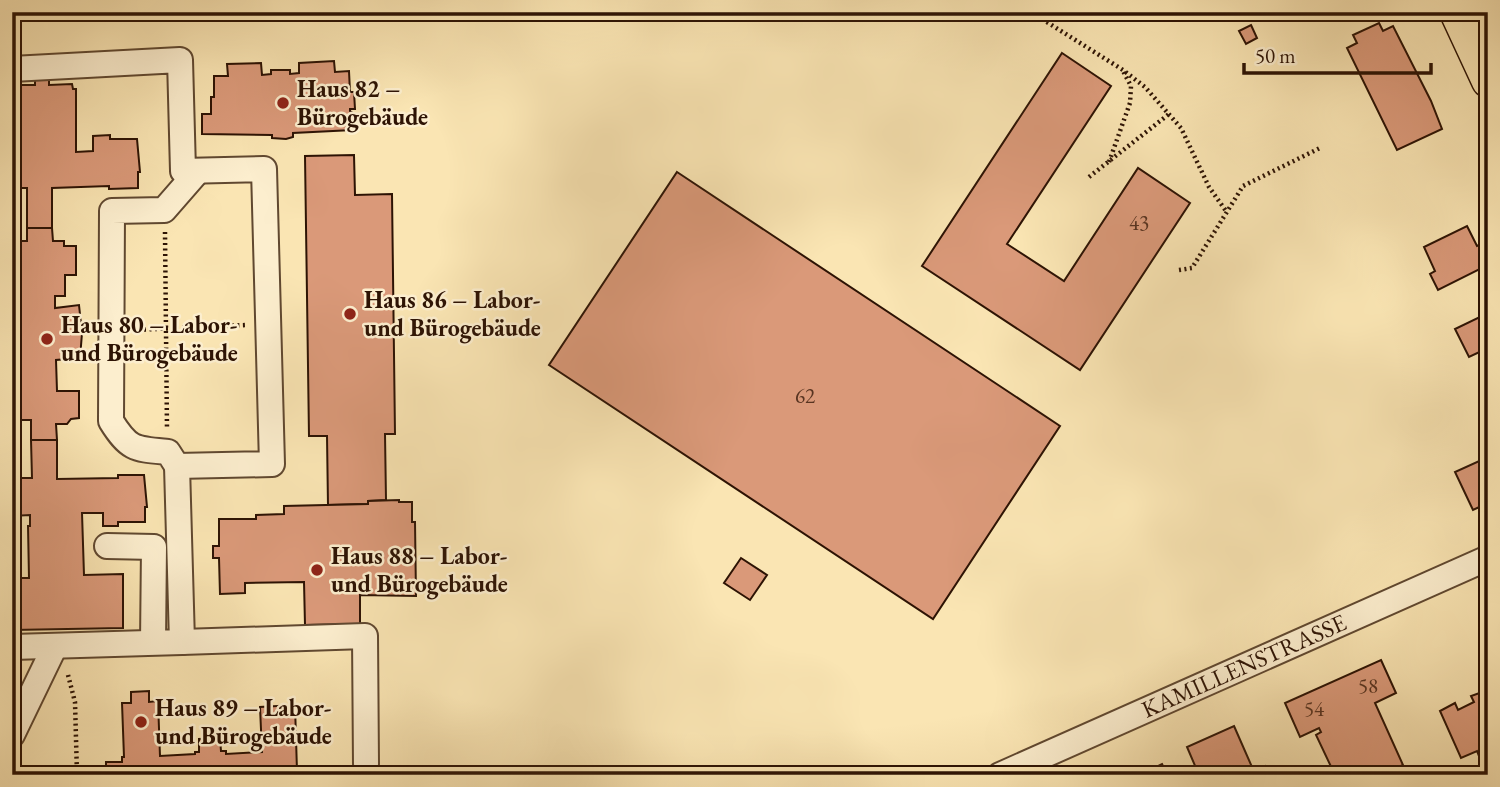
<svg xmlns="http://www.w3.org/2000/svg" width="1500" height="787" font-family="'EB Garamond',serif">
<rect width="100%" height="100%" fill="#fae5b3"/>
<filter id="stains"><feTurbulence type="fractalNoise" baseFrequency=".00286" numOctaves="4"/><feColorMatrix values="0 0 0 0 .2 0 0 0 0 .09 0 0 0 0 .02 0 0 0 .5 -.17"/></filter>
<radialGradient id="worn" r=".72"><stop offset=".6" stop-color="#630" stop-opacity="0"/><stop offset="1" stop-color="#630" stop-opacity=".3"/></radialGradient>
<!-- building -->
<g fill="#da9979" stroke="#2d1304" stroke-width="2">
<polygon points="1379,23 1383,31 1393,26 1431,101 1442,129 1397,150 1347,48 1357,43 1353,35"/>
<polygon points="1251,25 1257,38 1246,44 1239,31"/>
<polygon points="1062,53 1111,86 1007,244 1064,281 1138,168 1190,203 1080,370 922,266"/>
<polygon points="334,61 335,72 349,71 350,92 354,92 355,109 350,109 350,111 356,115 356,126 353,130 293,133 293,137 286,139 272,138 272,135 202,134 202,114 211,114 211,97 214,97 214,76 228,76 227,64 261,63 262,75 271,74 271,70 290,70 290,74 299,73 299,63"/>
<polygon points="35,79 49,79 49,85 72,84 73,89 76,89 76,152 93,151 93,136 110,135 110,139 137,139 140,172 138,172 138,188 109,189 109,186 52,188 52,228 27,228 27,188 12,188 12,154 18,154 15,85 35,85"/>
<polygon points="354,155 355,195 392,194 395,434 385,434 386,500 368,501 368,504 328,505 327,436 309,436 305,156"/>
<polygon points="677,172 1060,426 933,619 549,365"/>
<polygon points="1467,226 1477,246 1488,241 1488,265 1438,290 1430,274 1435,271 1424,247"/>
<polygon points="27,228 52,228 53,241 64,241 64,246 76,246 76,275 65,275 65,296 55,296 55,308 79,305 82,333 80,358 56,360 57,391 79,391 79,418 71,419 67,424 56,424 57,440 31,440 31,420 19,420 19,417 14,417 14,394 21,391 20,347 12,347 12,320 20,320 19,276 15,276 12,241 27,241"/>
<polygon points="1488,313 1488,348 1469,357 1455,329"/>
<polygon points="31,440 57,440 57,479 118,478 118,475 144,475 147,507 145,507 145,522 118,522 118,526 103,526 103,513 82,513 84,575 123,574 123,628 12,630 12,575 14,578 29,578 28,526 30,526 30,515 12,516 12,478 32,478"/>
<polygon points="1488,457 1488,503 1473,510 1455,472"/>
<polygon points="399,500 399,502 412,502 412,522 415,522 416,596 360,595 360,624 305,625 304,582 245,583 245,593 220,594 219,558 213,558 213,546 219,546 219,519 256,519 256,515 284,514 284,506 368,504 368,501"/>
<polygon points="741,558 767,575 750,600 724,583"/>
<polygon points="1381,660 1396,693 1375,703 1403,765 1383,775 1335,775 1316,735 1321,732 1319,728 1300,737 1285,703"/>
<polygon points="1488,690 1488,762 1482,764 1477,751 1461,758 1440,711 1455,703 1458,710 1474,702 1471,696"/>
<polygon points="149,691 149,702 158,701 160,756 195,754 195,752 199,752 199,739 220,738 221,751 226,751 226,754 262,752 260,707 295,705 297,771 302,771 303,775 106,775 106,762 122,762 122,757 124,757 122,703 131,703 131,692"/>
<polygon points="1234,726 1252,767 1234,775 1199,775 1187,747"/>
<polygon points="1162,764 1167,775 1140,775"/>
<polygon points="1265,766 1269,775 1255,775 1253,771"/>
</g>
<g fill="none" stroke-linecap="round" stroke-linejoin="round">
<!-- minor casing -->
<g stroke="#604830" stroke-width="28">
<g id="minor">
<polyline points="12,69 180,60 183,171 264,169 272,464 177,466 182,642 12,647"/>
<path d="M177 466 168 452C135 449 129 450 111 421L112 211 164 210 198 171"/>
<polyline points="107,546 154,547 153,642"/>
<polyline points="182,642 365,636 366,764"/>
<polyline points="12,735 55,646"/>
<polyline points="1000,775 1488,558"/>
</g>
</g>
<!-- major casing -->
<g stroke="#2d1304" stroke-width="35">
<polyline id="major" points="1456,12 1488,81"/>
</g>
<!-- path -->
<g stroke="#2d1304" stroke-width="4.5" stroke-dasharray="2 3.5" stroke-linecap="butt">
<polyline points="1042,19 1123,70 1145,87 1181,128 1209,187 1226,211"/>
<polyline points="1109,162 1130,103 1131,86 1123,71"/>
<polyline points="1089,177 1169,114"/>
<polyline points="165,232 167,430"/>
<polyline points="1179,270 1192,268 1243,186 1322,147"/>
<polyline points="133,330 247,325"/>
<polyline points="68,675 75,702 77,775"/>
</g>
<!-- minor -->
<use href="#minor" stroke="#fceece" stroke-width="24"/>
<!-- major -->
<use href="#major" stroke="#fae5b3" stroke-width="32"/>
</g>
<!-- markers -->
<g fill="#8f2418" stroke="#fceece" stroke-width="2.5">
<circle cx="283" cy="103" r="7"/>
<circle cx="350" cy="314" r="7"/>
<circle cx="47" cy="339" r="7"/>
<circle cx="317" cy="570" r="7"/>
<circle cx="141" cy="722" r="7"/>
</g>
<g text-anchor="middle" stroke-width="5" stroke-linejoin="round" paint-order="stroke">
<!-- number labels -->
<g font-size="21" fill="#583421">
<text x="1139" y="230">43</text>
<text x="805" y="403">62</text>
<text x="1368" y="693">58</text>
<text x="1314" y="716">54</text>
</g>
<!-- poi labels -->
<g font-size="24" font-weight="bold" fill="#2d1304" stroke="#fceece" text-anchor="start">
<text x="297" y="97">Haus 82 –<tspan x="297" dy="28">Bürogebäude</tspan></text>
<text x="364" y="308">Haus 86 – Labor-<tspan x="364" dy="28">und Bürogebäude</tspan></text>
<text x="61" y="333">Haus 80 – Labor-<tspan x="61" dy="28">und Bürogebäude</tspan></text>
<text x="331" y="564">Haus 88 – Labor-<tspan x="331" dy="28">und Bürogebäude</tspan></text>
<text x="155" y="716">Haus 89 – Labor-<tspan x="155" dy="28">und Bürogebäude</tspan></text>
</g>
<!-- street labels -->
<g font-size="24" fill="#2d1304" stroke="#fceece">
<text transform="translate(1244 666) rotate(-24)" y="8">KAMILLENSTRASSE</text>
</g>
</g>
<!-- margin -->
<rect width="1500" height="787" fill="none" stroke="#fae5b3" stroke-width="42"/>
<rect x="14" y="14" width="1472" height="759" fill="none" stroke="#2d1304" stroke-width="3.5"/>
<rect x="21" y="21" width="1458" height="745" fill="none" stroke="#2d1304" stroke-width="2"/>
<!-- scale -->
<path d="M1244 63v10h187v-10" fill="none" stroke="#2d1304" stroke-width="3.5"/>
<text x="1255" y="63" font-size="21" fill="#2d1304" stroke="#fceece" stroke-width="5" paint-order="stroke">50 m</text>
<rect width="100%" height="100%" filter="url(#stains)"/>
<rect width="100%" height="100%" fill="url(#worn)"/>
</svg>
